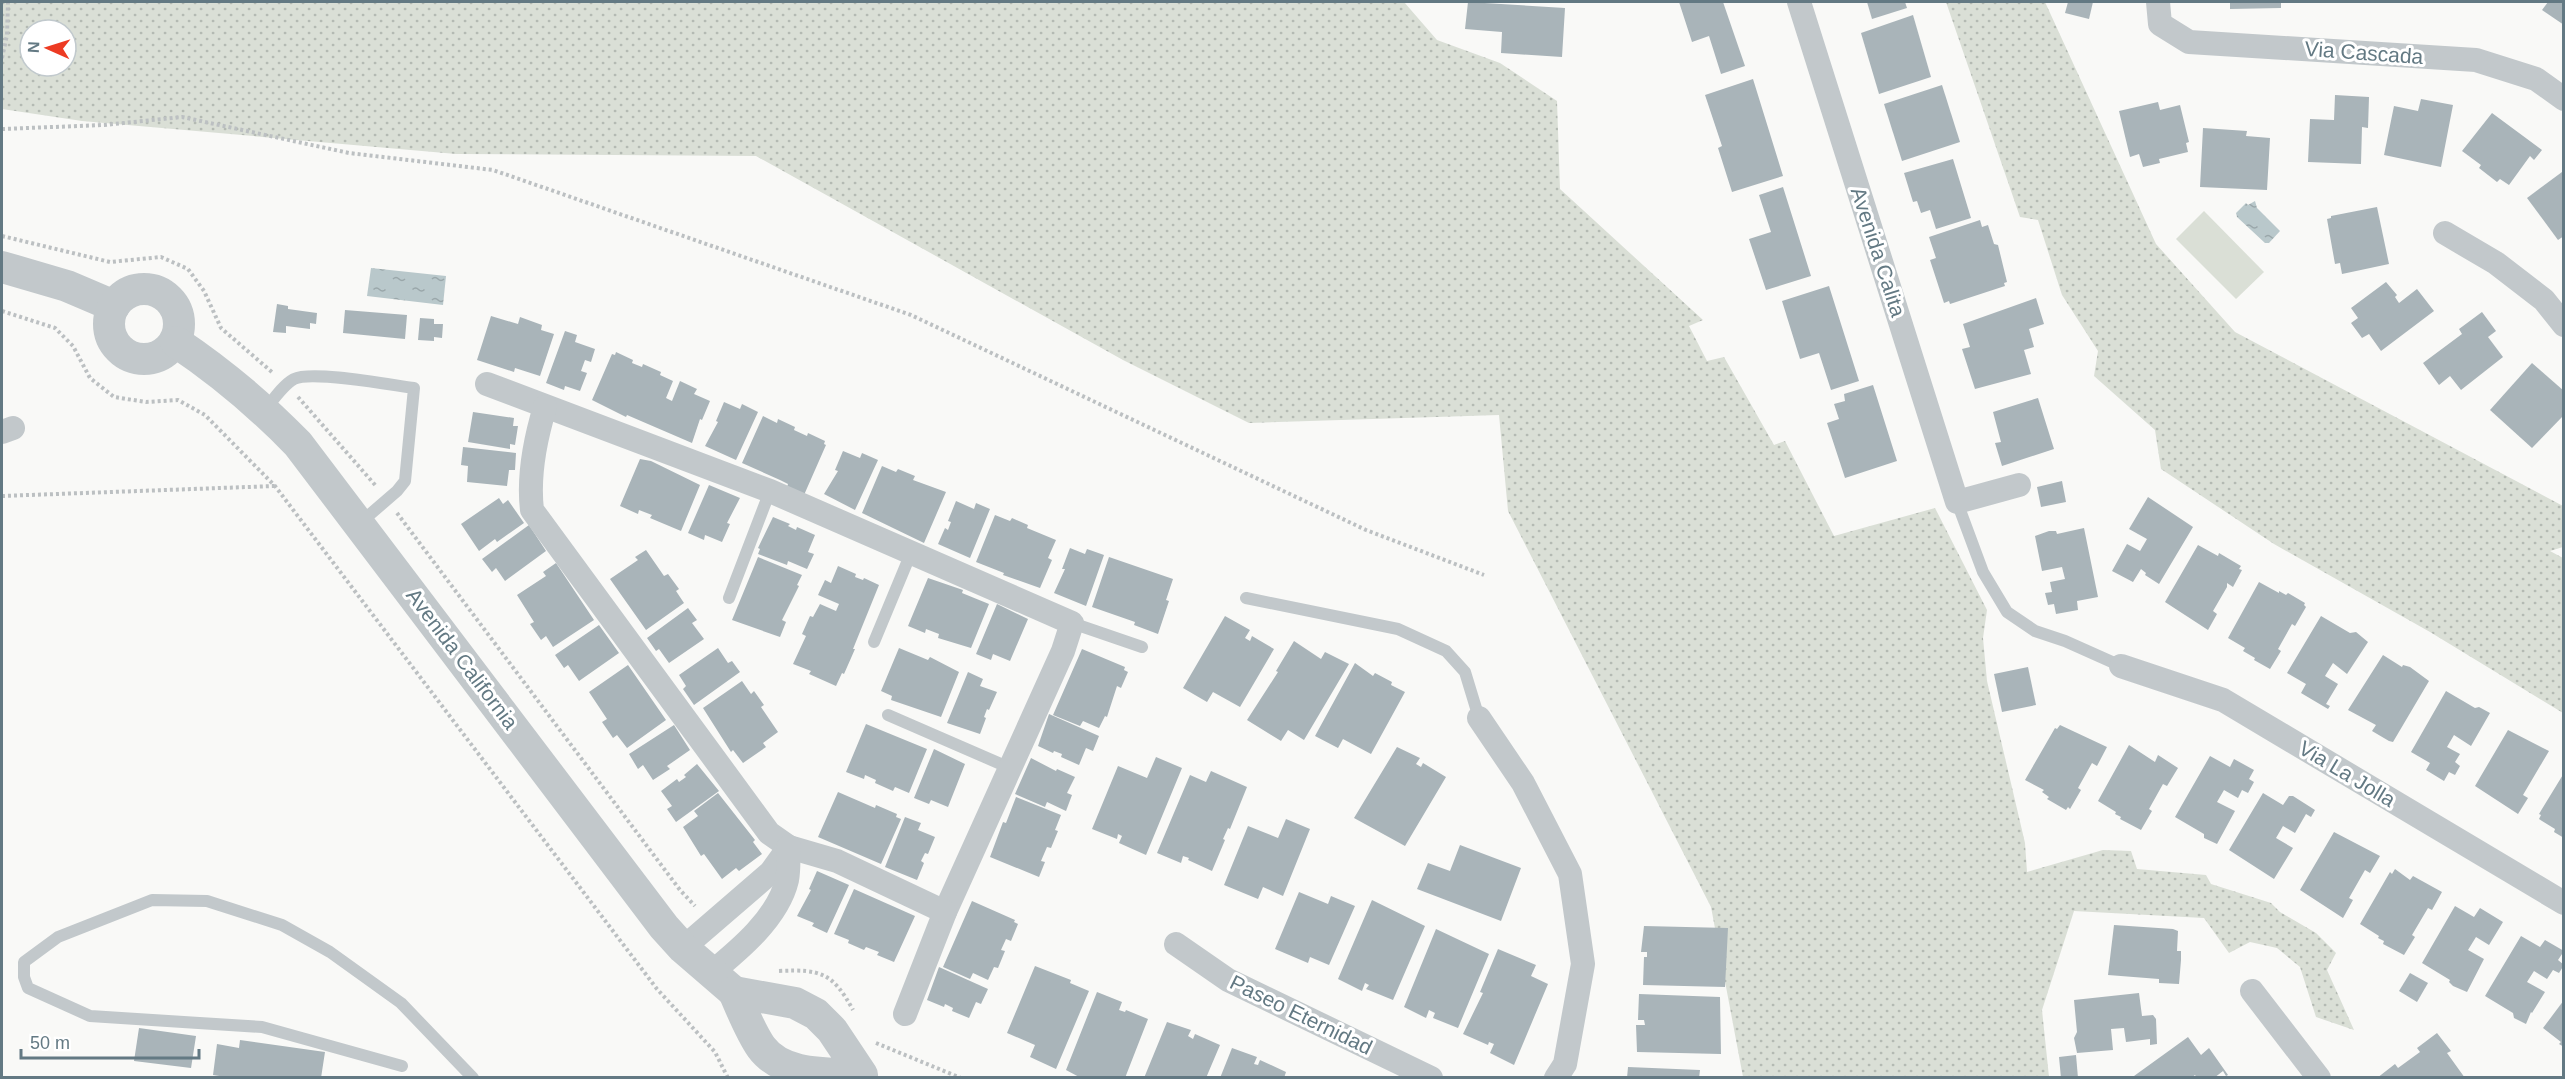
<svg xmlns="http://www.w3.org/2000/svg" width="2565" height="1079" font-family="Arial,sans-serif">
<defs>
<pattern id="grass-dots" width="8" height="8" patternUnits="userSpaceOnUse" patternTransform="scale(1.5)"><rect width="8" height="8" fill="#dadfd6"/><path d="M2 2h.1M6 6h.1" fill="none" stroke="#b4bab3" stroke-width="1.8" stroke-linecap="round"/></pattern>
<pattern id="water-ripples" width="26" height="14" patternUnits="userSpaceOnUse" patternTransform="scale(1.5)"><rect width="26" height="14" fill="#b9c8cb"/><path d="M2 4q2-2 4 0t4 0M15 11q2-2 4 0t4 0" fill="none" stroke="#9aa7aa"/></pattern>
</defs>
<rect width="100%" height="100%" fill="#f9f9f7"/>
<!-- grass -->
<g fill="url(#grass-dots)" fill-rule="evenodd">
<path d="M2 2H1404L1437 40 1500 63 1557 101 1560 189 1703 320 1689 326 1707 361 1724 357 1774 445 1785 441 1834 536 1935 508 1987 610 1983 638 1987 681 2025 843 2027 872 2103 850 2131 851 2137 869 2206 875 2211 884 2271 903 2280 912 2316 933 2336 953 2327 970 2354 1030 2316 1017 2300 967 2277 948 2250 942 2229 953 2204 918 2074 911 2042 1010 2049 1077H1743L1711 907 1508 511 1499 415 1249 423 1123 360 756 156 456 154 82 121 2 109ZM30 30H66V66H30Z"/>
<polygon points="1946,2 2045,2 2156,244 2235,332 2563,506 2563,547 2550,551 2563,558 2563,713 2430,632 2274,544 2161,469 2155,430 2094,376 2098,351 2062,295 2038,220 2020,217"/>
</g>
<!-- garden -->
<polygon fill="#dadfd6" points="2204,211 2264,272 2236,299 2176,239"/>
<!-- water -->
<g fill="url(#water-ripples)">
<polygon points="2255,201 2257,208 2280,231 2269,243 2265,243 2237,217 2236,213 2246,203 2248,205"/>
<polygon points="371,268 446,276 443,305 367,296"/>
</g>
<!-- building -->
<g fill="#a9b4b9">
<polygon points="1468,2 1565,8 1562,57 1501,53 1502,32 1465,29"/>
<polygon points="1679,2 1723,2 1745,66 1721,74 1709,36 1692,42"/>
<polygon points="1867,2 1905,2 1907,8 1872,19"/>
<polygon points="2068,2 2093,2 2089,19 2065,13"/>
<polygon points="2230,2 2281,2 2281,8 2230,9"/>
<polygon points="2548,2 2564,2 2564,25 2542,10"/>
<polygon points="1913,15 1931,77 1879,94 1861,33"/>
<polygon points="1753,79 1783,176 1732,192 1718,148 1722,146 1705,95"/>
<polygon points="1942,85 1960,142 1902,161 1884,104"/>
<polygon points="2335,95 2369,97 2368,128 2362,127 2361,164 2308,162 2310,119 2334,120"/>
<polygon points="2421,99 2453,105 2441,167 2384,155 2394,106 2418,111"/>
<polygon points="2158,102 2160,110 2180,105 2189,142 2186,143 2188,152 2159,159 2160,163 2143,167 2139,154 2130,157 2119,111"/>
<polygon points="2492,113 2542,150 2534,160 2530,156 2509,185 2500,179 2497,182 2479,168 2481,165 2462,151"/>
<polygon points="2203,128 2247,131 2246,136 2270,138 2267,190 2200,187"/>
<polygon points="1953,159 1971,218 1936,229 1930,210 1921,213 1917,201 1913,202 1904,173"/>
<polygon points="2562,172 2564,236 2558,240 2527,198"/>
<polygon points="1783,187 1811,276 1766,290 1749,239 1771,232 1759,195"/>
<polygon points="2377,207 2389,264 2342,274 2340,263 2335,264 2327,219 2331,218 2331,216"/>
<polygon points="1980,220 1982,227 1988,225 1994,244 1998,245 2007,282 2004,283 2005,286 1950,304 1949,301 1944,303 1930,260 1936,258 1929,237"/>
<polygon points="2386,282 2397,295 2395,297 2399,303 2417,289 2434,311 2381,351 2369,334 2362,338 2351,323 2358,318 2351,308"/>
<polygon points="1829,286 1859,381 1831,390 1819,353 1800,359 1782,301"/>
<polygon points="2036,298 2044,324 2029,329 2034,347 2024,350 2031,374 1975,389 1962,349 1970,347 1963,324"/>
<polygon points="277,304 288,306 288,309 317,313 316,324 310,323 310,329 286,326 286,333 273,332"/>
<polygon points="345,310 407,315 405,339 343,333"/>
<polygon points="2482,312 2496,331 2488,337 2503,357 2461,390 2450,376 2439,385 2423,363 2462,334 2459,329"/>
<polygon points="491,316 518,324 520,317 542,325 541,330 554,334 540,376 515,368 514,372 477,360"/>
<polygon points="420,318 434,319 434,324 443,324 442,338 434,337 434,341 418,340"/>
<polygon points="565,331 577,335 575,342 595,349 591,362 585,360 581,371 587,373 580,391 565,386 564,390 546,383"/>
<polygon points="616,352 633,360 632,363 642,367 643,364 661,372 660,375 673,381 666,398 672,401 680,381 697,389 694,394 710,401 702,420 700,419 692,443 627,415 626,417 592,400 612,354 615,355"/>
<polygon points="2532,363 2564,391 2564,415 2532,448 2490,410"/>
<polygon points="1873,385 1897,461 1845,478 1827,423 1839,419 1834,404 1845,401 1844,394"/>
<polygon points="2038,398 2054,449 2002,466 1995,443 2001,442 1993,412"/>
<polygon points="724,402 740,409 742,404 758,412 736,460 705,446 718,422 716,421"/>
<polygon points="473,412 514,418 513,426 518,426 515,445 510,444 510,449 468,442"/>
<polygon points="763,416 777,423 778,419 795,427 794,430 807,436 808,433 825,441 824,444 826,445 804,495 787,487 788,484 780,480 742,463"/>
<polygon points="463,447 516,453 515,470 509,470 507,486 467,482 468,466 461,465"/>
<polygon points="843,451 860,458 862,453 878,460 855,510 824,494 838,471 835,470"/>
<polygon points="640,459 651,461 700,485 681,531 650,518 652,515 639,510 638,514 620,506"/>
<polygon points="882,466 896,472 898,469 915,476 913,480 946,492 924,543 862,513"/>
<polygon points="2062,481 2066,502 2041,507 2037,487"/>
<polygon points="709,485 740,498 727,523 730,524 722,542 705,535 704,540 688,533"/>
<polygon points="2148,497 2193,527 2159,584 2145,575 2146,573 2141,569 2133,582 2112,571 2127,544 2140,551 2147,539 2129,529"/>
<polygon points="499,498 503,504 508,500 524,523 497,542 495,539 479,551 461,524"/>
<polygon points="956,501 974,509 976,503 990,509 970,558 938,544 945,528 948,530 951,522 948,521"/>
<polygon points="995,515 1010,521 1012,518 1028,525 1027,528 1056,540 1048,558 1052,560 1040,588 1003,575 1004,573 976,562"/>
<polygon points="773,517 790,524 788,526 796,530 797,527 815,535 808,552 814,554 807,569 788,561 787,565 758,554 760,549 758,548"/>
<polygon points="529,525 546,551 505,581 496,568 492,572 482,559"/>
<polygon points="2084,528 2098,597 2077,601 2078,610 2056,614 2054,604 2048,605 2045,593 2052,592 2050,582 2065,579 2062,567 2042,571 2035,536 2049,531 2056,531 2057,534"/>
<polygon points="2198,545 2218,556 2219,553 2241,566 2239,569 2242,570 2233,587 2227,583 2227,587 2213,611 2217,614 2208,630 2165,602"/>
<polygon points="1070,548 1085,554 1087,549 1104,555 1086,606 1054,593 1065,569 1062,569"/>
<polygon points="646,550 664,576 668,574 679,589 676,591 684,603 646,630 610,579 638,560 635,557"/>
<polygon points="758,557 802,575 797,585 799,586 782,620 786,622 780,637 732,620"/>
<polygon points="1109,557 1173,579 1166,600 1169,601 1158,634 1134,625 1135,622 1092,607"/>
<polygon points="556,563 594,620 553,647 546,636 541,640 530,624 534,622 517,595 546,576 543,572"/>
<polygon points="838,566 856,574 855,577 863,580 864,578 879,585 853,649 855,649 844,674 842,673 836,686 809,674 811,671 793,664 806,636 802,634 810,616 813,617 820,604 836,611 839,604 818,595 825,580 831,583"/>
<polygon points="928,578 963,590 962,593 989,604 971,648 938,638 939,634 926,629 925,633 908,626"/>
<polygon points="2259,582 2279,593 2279,591 2286,595 2288,593 2305,603 2304,605 2306,607 2295,626 2292,624 2278,649 2281,651 2270,669 2254,660 2255,658 2243,651 2245,648 2228,638"/>
<polygon points="997,604 1028,619 1010,661 993,654 991,660 976,654"/>
<polygon points="688,608 697,620 692,623 704,639 669,663 659,649 656,651 647,638"/>
<polygon points="1225,616 1250,630 1245,638 1250,641 1252,636 1274,649 1240,707 1213,692 1207,702 1183,688"/>
<polygon points="2321,616 2350,633 2356,632 2368,642 2347,674 2333,663 2325,676 2338,684 2326,704 2330,706 2328,709 2301,693 2306,684 2287,673"/>
<polygon points="599,625 619,653 579,681 568,665 564,668 555,655"/>
<polygon points="1294,641 1321,659 1325,652 1349,664 1304,740 1288,730 1281,741 1247,720 1278,672 1276,671"/>
<polygon points="718,648 728,663 732,661 740,672 694,705 683,689 686,686 679,675"/>
<polygon points="899,648 928,660 930,657 959,672 941,717 891,700 892,696 881,691"/>
<polygon points="1082,649 1125,667 1124,670 1128,672 1121,688 1117,686 1107,717 1105,716 1099,728 1083,721 1080,726 1053,715"/>
<polygon points="2383,655 2402,667 2403,665 2410,667 2429,681 2393,742 2389,741 2372,731 2376,725 2348,710"/>
<polygon points="1355,663 1373,676 1375,673 1392,682 1391,685 1405,692 1371,754 1343,739 1338,748 1315,736"/>
<polygon points="628,665 666,720 627,748 617,735 613,738 602,722 607,719 589,692"/>
<polygon points="2028,667 2036,705 2002,712 1994,674"/>
<polygon points="968,672 983,679 980,686 997,692 989,710 987,709 984,717 986,718 980,734 947,723"/>
<polygon points="742,681 751,694 754,691 764,705 761,707 778,732 763,743 766,747 743,763 733,750 731,752 703,708"/>
<polygon points="2446,691 2475,708 2479,707 2490,713 2471,746 2454,735 2447,747 2460,754 2455,762 2460,766 2455,775 2449,772 2444,781 2426,770 2430,763 2411,752"/>
<polygon points="1049,714 1099,736 1093,751 1086,748 1079,765 1061,757 1062,754 1054,751 1053,753 1038,746"/>
<polygon points="866,724 927,749 909,793 895,787 893,791 875,783 876,780 865,775 864,779 846,772"/>
<polygon points="674,725 690,750 667,766 670,769 653,780 643,765 638,769 629,754"/>
<polygon points="2060,725 2107,747 2097,766 2092,763 2078,788 2081,790 2070,809 2068,807 2066,810 2047,799 2049,797 2042,792 2044,790 2025,780 2055,728 2057,729"/>
<polygon points="2508,730 2549,751 2523,795 2528,798 2518,814 2475,786"/>
<polygon points="2129,745 2155,762 2158,755 2178,768 2167,786 2163,784 2149,809 2152,811 2141,830 2120,819 2121,817 2115,814 2116,812 2098,801"/>
<polygon points="1397,747 1420,758 1416,764 1421,767 1423,763 1446,777 1405,846 1354,818"/>
<polygon points="934,749 965,764 948,807 931,800 929,804 914,798"/>
<polygon points="2210,756 2230,767 2234,759 2254,770 2249,779 2254,782 2248,793 2242,790 2238,798 2224,790 2217,802 2235,811 2217,844 2204,838 2204,834 2175,817"/>
<polygon points="1156,757 1182,768 1146,855 1119,843 1122,836 1118,834 1117,839 1092,829 1118,766 1147,778"/>
<polygon points="1031,758 1056,771 1057,769 1075,777 1067,793 1072,795 1066,811 1047,802 1045,807 1015,794"/>
<polygon points="697,764 719,791 676,822 667,809 672,806 661,791 677,779 679,782 686,777 684,775"/>
<polygon points="1211,771 1247,787 1230,829 1228,828 1223,839 1225,840 1212,871 1188,860 1189,858 1183,856 1181,863 1157,853 1190,775 1206,782"/>
<polygon points="2564,773 2564,838 2554,832 2555,829 2539,819 2541,815 2539,814"/>
<polygon points="838,792 875,808 876,805 897,814 896,817 901,819 881,864 818,837"/>
<polygon points="718,793 755,840 753,842 762,854 739,871 736,868 722,879 704,854 701,856 683,827 698,816 694,811"/>
<polygon points="2263,793 2283,805 2289,796 2293,796 2315,810 2311,817 2306,814 2295,833 2283,826 2276,838 2293,848 2274,879 2229,850"/>
<polygon points="1016,797 1061,815 1055,830 1058,831 1051,848 1047,847 1041,861 1045,862 1039,877 990,857 1003,822 1006,823"/>
<polygon points="905,817 921,823 918,830 935,837 928,854 925,853 921,861 924,863 917,880 885,867"/>
<polygon points="1286,819 1310,829 1283,896 1263,887 1258,899 1224,885 1248,826 1278,838"/>
<polygon points="2334,832 2380,856 2370,873 2365,870 2349,898 2353,900 2343,918 2300,890"/>
<polygon points="1460,845 1521,868 1501,921 1417,889 1428,863 1450,871"/>
<polygon points="2395,869 2410,880 2413,876 2442,892 2432,910 2428,908 2412,935 2415,937 2404,955 2383,944 2384,941 2378,938 2379,936 2360,924 2390,872 2392,874"/>
<polygon points="817,871 849,885 827,933 812,926 814,923 797,916 811,890 809,889"/>
<polygon points="854,889 915,916 894,962 877,955 879,952 866,947 864,950 848,943 849,940 834,934"/>
<polygon points="1299,892 1328,904 1331,896 1355,906 1329,965 1310,957 1308,963 1275,949"/>
<polygon points="1372,900 1425,926 1393,1000 1366,989 1369,985 1365,983 1362,991 1338,979"/>
<polygon points="972,901 1015,920 1014,922 1018,924 1011,941 1006,939 1001,950 1005,951 998,968 994,967 988,980 973,973 970,979 943,967"/>
<polygon points="2455,906 2474,917 2480,908 2503,922 2489,945 2476,937 2468,950 2484,959 2467,992 2453,986 2449,982 2450,980 2422,963"/>
<polygon points="2114,925 2173,929 2178,931 2177,951 2181,951 2181,960 2179,984 2159,983 2159,979 2108,975"/>
<polygon points="1644,926 1728,928 1725,987 1643,985 1644,957 1647,957 1647,952 1641,952"/>
<polygon points="1436,929 1489,954 1458,1028 1433,1018 1435,1013 1429,1010 1426,1018 1404,1007"/>
<polygon points="2521,936 2540,947 2545,940 2564,951 2558,960 2564,965 2559,973 2553,970 2547,979 2534,971 2527,982 2545,992 2532,1013 2531,1012 2526,1024 2514,1018 2513,1013 2485,996"/>
<polygon points="1498,949 1536,965 1531,976 1548,984 1514,1065 1490,1053 1494,1044 1489,1042 1488,1045 1463,1034 1483,993 1480,992"/>
<polygon points="1035,966 1071,980 1070,983 1089,991 1056,1069 1030,1057 1035,1045 1007,1033"/>
<polygon points="939,967 988,989 981,1004 976,1002 969,1018 952,1011 953,1008 945,1004 944,1007 927,1000"/>
<polygon points="2410,973 2428,983 2417,1002 2399,991"/>
<polygon points="1097,992 1122,1002 1119,1010 1125,1012 1126,1010 1148,1019 1125,1078 1081,1078 1066,1070"/>
<polygon points="2139,993 2142,1016 2153,1015 2156,1019 2157,1044 2150,1045 2150,1039 2126,1042 2124,1028 2111,1029 2113,1050 2077,1053 2074,1038 2077,1032 2074,1000"/>
<polygon points="1639,994 1720,997 1721,1054 1637,1052 1636,1025 1645,1025 1644,1020 1638,1020"/>
<polygon points="2564,1000 2564,1047 2559,1044 2561,1042 2543,1028"/>
<polygon points="1167,1022 1191,1030 1188,1036 1193,1039 1195,1034 1220,1045 1206,1078 1144,1078"/>
<polygon points="139,1028 196,1036 191,1068 134,1061"/>
<polygon points="2437,1033 2451,1051 2447,1053 2465,1078 2377,1078 2395,1064 2398,1068 2420,1052 2417,1048"/>
<polygon points="2188,1037 2201,1055 2209,1048 2228,1075 2226,1076 2223,1071 2214,1078 2197,1078 2195,1075 2191,1078 2135,1078 2134,1076"/>
<polygon points="240,1040 325,1052 321,1078 232,1078 213,1075 217,1044 239,1048"/>
<polygon points="1232,1048 1257,1057 1254,1064 1258,1065 1260,1060 1286,1072 1284,1078 1220,1078"/>
<polygon points="2076,1055 2078,1078 2061,1078 2059,1057"/>
<polygon points="1628,1067 1700,1070 1699,1078 1627,1078"/>
</g>
<g fill="none" stroke-linecap="round" stroke-linejoin="round">
<!-- path -->
<g stroke="#bcc0c2" stroke-width="4" stroke-dasharray="3 3" stroke-linecap="butt">
<polyline points="2,58 7,35 8,2"/>
<polyline points="2,129 104,125 182,117 349,153 493,170 911,315 1366,530 1484,575"/>
<polyline points="2,236 110,262 161,257 188,269 204,291 221,328 273,373"/>
<polyline points="2,311 55,328 73,346 90,378 114,397 146,402 178,400 205,415 275,486 657,989 715,1052 728,1078"/>
<polyline points="298,397 376,486"/>
<polyline points="2,496 275,486"/>
<polyline points="397,513 680,890 695,906"/>
<path d="M779 971C821 969 833 973 853 1010"/>
<polyline points="876,1043 961,1078"/>
</g>
<!-- service -->
<g stroke="#c2c8cb" stroke-width="12">
<path d="M265 410C273 400 283 385 294 379 312 370 391 385 414 388L405 481 397 491 360 523"/>
<polyline points="1957,502 1983,572 2007,612 2035,631 2065,641 2121,666"/>
<polyline points="729,598 770,491"/>
<polyline points="1246,598 1398,629 1446,651 1465,672 1479,718"/>
<polyline points="1072,623 1142,647"/>
<polyline points="874,642 911,553"/>
<polyline points="888,715 1010,768"/>
<polyline points="402,1066 262,1027 90,1016 28,988 24,977 24,962 58,937 152,900 207,901 282,925 330,952 401,1003 473,1078"/>
</g>
<!-- minor -->
<g stroke="#c2c8cb" stroke-width="24">
<polyline points="1799,2 1957,502 2019,485"/>
<polyline points="2158,2 2160,24 2189,42 2476,60 2536,79 2564,99"/>
<polyline points="2445,233 2496,263 2544,300 2564,325"/>
<polyline points="487,384 770,491 1072,623 1063,651 945,912 905,1014"/>
<path d="M545 407C535 440 528 476 532 510L769 833 789 847 837 861 945 912"/>
<polyline points="2,432 13,428"/>
<polyline points="2121,666 2223,700 2564,903"/>
<polyline points="1479,718 1523,783 1570,874 1583,964 1565,1064 1556,1078"/>
<polyline points="1176,944 1228,980 1431,1078"/>
<polyline points="683,948 771,872 789,847"/>
<path d="M711 973C739 950 778 918 787 880 789 870 788 858 789 847"/>
<polyline points="2252,991 2319,1078"/>
</g>
<!-- tertiary -->
<g stroke="#c2c8cb" stroke-width="32">
<polyline points="2,267 67,286 114,306"/>
<circle cx="144" cy="324" r="35"/>
<path d="M176 342C221 372 261 406 298 444L664 927 683 948 734 992"/>
<path d="M734 992 795 1003 816 1014 832 1030 862 1075C828 1073 783 1077 761 1047 750 1031 742 1010 734 992Z"/>
</g>
</g>
<g text-anchor="middle" stroke-width="6" stroke-linejoin="round" paint-order="stroke">
<!-- street labels -->
<g font-size="21" fill="#637983" stroke="#fff">
<text transform="translate(2364 53) rotate(4)" y="7">Via Cascada</text>
<text transform="translate(1878 252) rotate(72)" y="7">Avenida Calita</text>
<text transform="translate(462 659) rotate(53)" y="7">Avenida California</text>
<text transform="translate(2347 774) rotate(31)" y="7">Via La Jolla</text>
<text transform="translate(1301 1015) rotate(26)" y="7">Paseo Eternidad</text>
</g>
</g>
<!-- border -->
<rect width="2565" height="1079" fill="none" stroke="#637983" stroke-width="6"/>
<!-- north arrow -->
<g transform="translate(48 48) rotate(273)"><circle r="28" fill="#ffffff" stroke="#c1c9cd" stroke-width="1.5"/>
<path d="M0-4.5L10 22L0 15L-10 22Z" fill="#ed3b23"/>
<text y="-9" font-size="16" font-weight="bold" text-anchor="middle" fill="#637983">N</text>
</g>
<!-- scale -->
<path d="M21 1049v9h178v-9" fill="none" stroke="#637983" stroke-width="3"/>
<text x="30" y="1049" font-size="18" fill="#637983" stroke="#ffffff" stroke-width="4.5" paint-order="stroke">50 m</text>
</svg>
